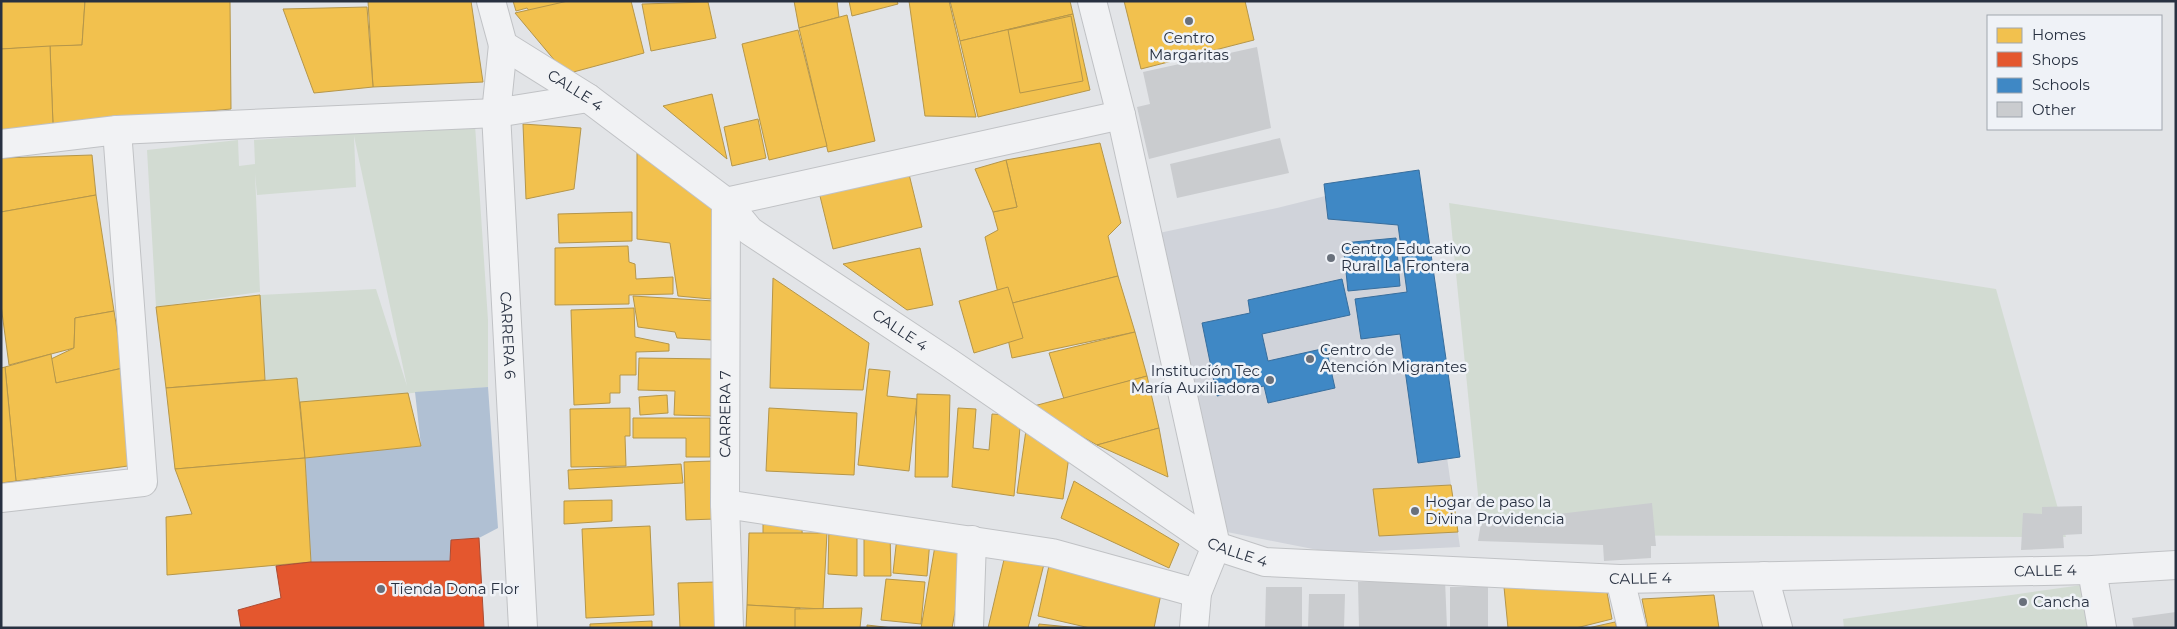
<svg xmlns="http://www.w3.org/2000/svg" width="2177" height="629" font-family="Montserrat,sans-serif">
<rect width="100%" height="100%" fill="#e2e4e7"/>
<!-- built -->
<polygon fill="#d0d3da" points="1406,176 1460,547 1333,553 1227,532 1159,233 1277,208"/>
<!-- green -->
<g fill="#d2dbd2">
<polygon points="475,125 488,320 488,387 300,402 297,378 265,380 260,295 376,289 407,386 354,136 356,187 257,195 255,173 260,292 156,307 147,150 238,140 239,166 255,164 254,140"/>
<polygon points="1449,203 1996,289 2066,537 1482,535"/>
<polygon points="2082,585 2088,628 1844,628 1843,619"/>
</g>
<!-- water -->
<polygon fill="#b0c0d3" points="488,387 498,528 479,538 452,540 450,561 311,562 305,458 421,446 415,392"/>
<!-- homes -->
<g fill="#f2c14e" stroke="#b5964a">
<polygon points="1,1 85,1 82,45 1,49"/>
<polygon points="85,1 230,1 231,109 53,125 50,46 82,45"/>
<polygon points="368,1 471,1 483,82 373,87"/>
<polygon points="513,1 626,1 639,52 572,69 527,8 516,11"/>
<polygon points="568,1 631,1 644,53 566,74 515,13"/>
<polygon points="794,1 837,1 839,17 799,28"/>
<polygon points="849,1 897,1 898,4 852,16"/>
<polygon points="909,1 949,1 976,117 925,116"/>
<polygon points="950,1 1070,1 1073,14 960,41"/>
<polygon points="1124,1 1245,1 1254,40 1141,69"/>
<polygon points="708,2 716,38 651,51 642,4"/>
<polygon points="367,7 373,87 314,93 283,9"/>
<polygon points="1073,14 1090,90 978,117 960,41"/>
<polygon points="847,15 875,141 828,152 799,28"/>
<polygon points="1071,16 1083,81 1020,93 1008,30"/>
<polygon points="798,30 827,146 769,160 742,44"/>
<polygon points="50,46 53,125 1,130 1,49"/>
<polygon points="712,94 727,159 663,106"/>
<polygon points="758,119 766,158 732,166 724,127"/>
<polygon points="523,124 581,128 574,189 526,199"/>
<polygon points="1100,143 1121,223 1108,236 1118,276 1001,306 985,237 998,230 993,212 1017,207 1006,160"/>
<polygon points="637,153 714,208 711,299 678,296 670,243 637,239"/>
<polygon points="92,155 96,195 1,212 1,158"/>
<polygon points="1006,160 1017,207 993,212 975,169"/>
<polygon points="908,170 922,227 833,249 819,192"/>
<polygon points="96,195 114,311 75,318 74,348 9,365 1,305 1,212"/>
<polygon points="632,212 632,241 559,243 558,214"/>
<polygon points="628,246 629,262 635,264 636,279 673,277 673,294 629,295 629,304 555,305 555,248"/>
<polygon points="920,248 933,305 907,310 843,264"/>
<polygon points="1118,276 1135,332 1012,358 1001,306"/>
<polygon points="773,278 869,343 863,390 770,388"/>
<polygon points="1008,287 1023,338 974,353 959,301"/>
<polygon points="260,295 265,380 166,388 156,307"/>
<polygon points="633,296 714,301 712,340 677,338 675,332 638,327"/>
<polygon points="634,308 635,337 669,344 669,351 636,352 636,375 620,375 620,393 610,393 610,403 574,405 571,310"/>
<polygon points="114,311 123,368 56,383 51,359 74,348 75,318"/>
<polygon points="1135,332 1147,376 1064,399 1049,353"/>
<polygon points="51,354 56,383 123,368 128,466 16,481 5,367"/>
<polygon points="639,358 714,359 712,416 674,415 675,391 638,390"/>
<polygon points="5,367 16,481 1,483 1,368"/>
<polygon points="869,369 890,371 887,396 917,399 909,471 858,465"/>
<polygon points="1147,376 1159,428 1097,445 1030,407"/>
<polygon points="297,378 305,458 175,469 166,388"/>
<polygon points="408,393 421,446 305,458 300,402"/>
<polygon points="917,394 950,395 948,477 915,477"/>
<polygon points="667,395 668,413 640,415 639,397"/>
<polygon points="630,408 630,436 625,436 626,466 571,467 570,409"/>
<polygon points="769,408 857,413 854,475 766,471"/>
<polygon points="958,408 976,409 973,448 989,450 992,414 1021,416 1014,496 952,487"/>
<polygon points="633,418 710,418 710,457 686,457 686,438 633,438"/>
<polygon points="1027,423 1070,449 1063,499 1017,493"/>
<polygon points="1159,428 1168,477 1097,445"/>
<polygon points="305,458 311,562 167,575 166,517 192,514 175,469"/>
<polygon points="712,461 715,519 686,520 684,462"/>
<polygon points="681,464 683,483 569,489 568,470"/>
<polygon points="1074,481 1179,544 1169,568 1061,518"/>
<polygon points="1451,485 1458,532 1379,536 1373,489"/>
<polygon points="612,500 612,521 564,524 564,501"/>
<polygon points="763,521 802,525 803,589 763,592"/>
<polygon points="829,524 857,527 857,576 828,574"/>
<polygon points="650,526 654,615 586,618 582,529"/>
<polygon points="864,528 890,532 891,576 864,576"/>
<polygon points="749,533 827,533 823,609 747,605"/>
<polygon points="897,537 930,540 927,576 893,573"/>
<polygon points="936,540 968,543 952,628 921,628"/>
<polygon points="1006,551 1045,560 1028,628 988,628"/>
<polygon points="1050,561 1161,594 1154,628 1090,628 1038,616"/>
<polygon points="886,579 925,582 921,624 881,620"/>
<polygon points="715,582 717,628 680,628 678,583"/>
<polygon points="1504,587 1606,587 1612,619 1576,628 1508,628"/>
<polygon points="1714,595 1719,628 1648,628 1642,599"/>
<polygon points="747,605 800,608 798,628 746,628"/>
<polygon points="862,608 860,628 795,628 795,609"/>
<polygon points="652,621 652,628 590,628 590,624"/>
<polygon points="1615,622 1617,628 1588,628"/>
<polygon points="1039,624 1079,628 1038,628"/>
<polygon points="867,625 893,628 867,628"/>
</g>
<!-- shops -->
<polygon fill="#e4572e" stroke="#ac4c34" points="479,538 484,628 241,628 238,610 281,598 276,566 311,562 450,561 451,540"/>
<!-- schools -->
<g fill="#3f88c5" stroke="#386e9d">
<polygon points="1419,170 1460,457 1418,463 1400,334 1361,339 1355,299 1407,292 1398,225 1328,219 1324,184"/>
<polygon points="1396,238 1400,286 1348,291 1343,243"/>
<polygon points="1342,279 1350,315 1262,334 1268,361 1326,348 1335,388 1268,403 1264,386 1217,396 1202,323 1250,313 1248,300"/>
</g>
<!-- building -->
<g fill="#cacccf">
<polygon points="1257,47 1271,128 1149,159 1137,107 1150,104 1143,72"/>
<polygon points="1280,138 1289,173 1177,198 1170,164"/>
<polygon points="1652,503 1656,546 1651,546 1651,558 1604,561 1603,545 1478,541 1481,523"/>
<polygon points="2082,506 2082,534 2063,535 2064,548 2021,550 2023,513 2042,514 2042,507"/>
<polygon points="1445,580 1447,628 1359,628 1358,582"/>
<polygon points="1488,586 1488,628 1450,628 1450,587"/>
<polygon points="1266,587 1302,587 1302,628 1265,628"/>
<polygon points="1309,594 1345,594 1344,628 1308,628"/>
<polygon points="2176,612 2176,628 2134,628 2132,618"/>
</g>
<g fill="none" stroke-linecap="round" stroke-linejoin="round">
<!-- minor casing -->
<g stroke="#c0c2c5" stroke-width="30">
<g id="minor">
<path id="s1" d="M491 1 503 45 588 98 726 202 750 231 948 362 1216 546 1265 562 1620 579 2092 570 2176 565"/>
<polyline points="1092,1 1121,115 1216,546 1197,593 1194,628"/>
<path id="s2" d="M503 45 496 113 523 628"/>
<polyline points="1,144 117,130 496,113 588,98"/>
<polyline points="1,498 143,482 117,130"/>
<polyline points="725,504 1052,553 1197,593"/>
<polyline points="2092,570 2102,628"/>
<polyline points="1764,576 1778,628"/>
<polyline points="1620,579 1632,628"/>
<path id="s3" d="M729 628 725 504 726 202 1121 115"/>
<polyline points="969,628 972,540"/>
</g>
</g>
<!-- minor -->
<use href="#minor" stroke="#f1f2f4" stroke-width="28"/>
</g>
<!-- markers -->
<g fill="#69707b" stroke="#eff2f7" stroke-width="2">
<circle cx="1189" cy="21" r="5"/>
<circle cx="1331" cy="258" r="5"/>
<circle cx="1310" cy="359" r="5"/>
<circle cx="1270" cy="380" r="5"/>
<circle cx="1415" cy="511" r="5"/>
<circle cx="381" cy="589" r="5"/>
<circle cx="2023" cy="602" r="5"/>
</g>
<g text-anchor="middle" stroke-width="5" stroke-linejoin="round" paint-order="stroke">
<!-- poi labels -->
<g font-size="15" fill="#283141" stroke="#eff2f7" text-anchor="start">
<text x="1189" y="43" text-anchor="middle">Centro<tspan x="1189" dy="17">Margaritas</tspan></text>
<text x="1341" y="254">Centro Educativo<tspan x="1341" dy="17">Rural La Frontera</tspan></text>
<text x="1320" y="355">Centro de<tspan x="1320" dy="17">Atención Migrantes</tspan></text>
<text x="1260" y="376" text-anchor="end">Institución Tec<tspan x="1260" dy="17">María Auxiliadora</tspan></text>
<text x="1425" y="507">Hogar de paso la<tspan x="1425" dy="17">Divina Providencia</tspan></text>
<text x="391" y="594">Tienda Dona Flor</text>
<text x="2033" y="607">Cancha</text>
</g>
<!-- street labels -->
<g font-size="15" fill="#283141" stroke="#eff2f7">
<text dy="5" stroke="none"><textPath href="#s1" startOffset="131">CALLE 4</textPath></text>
<text dy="5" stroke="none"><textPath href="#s1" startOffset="536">CALLE 4</textPath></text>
<text dy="5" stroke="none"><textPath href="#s2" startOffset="291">CARRERA 6</textPath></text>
<text dy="5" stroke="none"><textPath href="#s3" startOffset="214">CARRERA 7</textPath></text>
<text dy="5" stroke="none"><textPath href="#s1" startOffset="941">CALLE 4</textPath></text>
<text dy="5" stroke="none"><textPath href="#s1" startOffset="1751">CALLE 4</textPath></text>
<text dy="5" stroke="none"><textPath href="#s1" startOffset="1346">CALLE 4</textPath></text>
</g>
</g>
<!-- border -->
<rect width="2177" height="629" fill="none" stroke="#283141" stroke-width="5"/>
<!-- legend -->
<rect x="1987" y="15" width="175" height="115" fill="#eff2f7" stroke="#9fa5ae"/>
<rect x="1997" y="28" width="25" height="15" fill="#f2c14e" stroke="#9fa5ae"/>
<text x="2032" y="40" font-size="15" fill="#283141">Homes</text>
<rect x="1997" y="52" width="25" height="15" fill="#e4572e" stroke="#9fa5ae"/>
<text x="2032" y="65" font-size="15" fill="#283141">Shops</text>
<rect x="1997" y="78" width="25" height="15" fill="#3f88c5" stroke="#9fa5ae"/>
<text x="2032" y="90" font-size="15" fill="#283141">Schools</text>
<rect x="1997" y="102" width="25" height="15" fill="#cacccf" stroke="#9fa5ae"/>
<text x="2032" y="115" font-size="15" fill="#283141">Other</text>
</svg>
